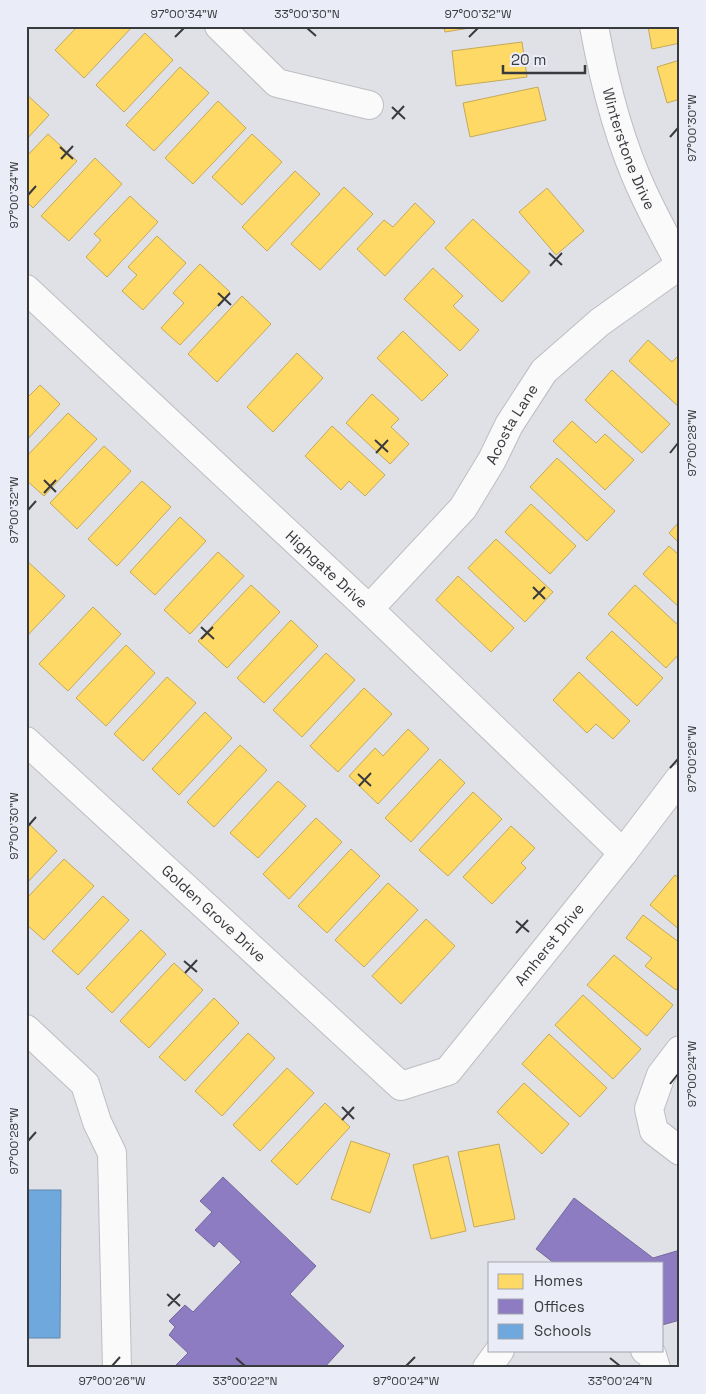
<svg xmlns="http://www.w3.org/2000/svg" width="706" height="1394" font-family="'Space Grotesk',sans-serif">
<rect width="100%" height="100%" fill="#e0e1e6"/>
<!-- homes -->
<g fill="#ffd966" stroke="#c4a95a">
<polygon points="78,26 133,26 84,78 55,50"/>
<polygon points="444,26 482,26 445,32"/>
<polygon points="648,26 680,26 680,43 652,49"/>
<polygon points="145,33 173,60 124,112 96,85"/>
<polygon points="522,42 527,77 456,86 452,51"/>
<polygon points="680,60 680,99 667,103 657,67"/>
<polygon points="180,67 209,93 154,151 126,125"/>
<polygon points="538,87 546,120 470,137 463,103"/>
<polygon points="26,94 49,115 26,140"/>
<polygon points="218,101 246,128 193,184 165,158"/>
<polygon points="48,134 77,161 33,208 26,201 26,157"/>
<polygon points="252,134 282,162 242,205 212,177"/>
<polygon points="95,158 122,184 69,241 41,216"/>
<polygon points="295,171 320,194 267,251 242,227"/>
<polygon points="344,187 373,214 320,270 291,244"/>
<polygon points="547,188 584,231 556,255 519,212"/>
<polygon points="130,196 158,222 107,277 86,257 101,240 94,234"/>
<polygon points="415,203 435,222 385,276 357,249 384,220 393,227"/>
<polygon points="473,219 530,272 502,302 445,248"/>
<polygon points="157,236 186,263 143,310 122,291 137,275 128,267"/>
<polygon points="200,264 230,292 180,345 161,328 184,303 173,293"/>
<polygon points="433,268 463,296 453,306 479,330 460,351 404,299"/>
<polygon points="242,296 271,324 217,382 188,354"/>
<polygon points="403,331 448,375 422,401 377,358"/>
<polygon points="648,340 672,362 680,354 680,408 629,361"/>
<polygon points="297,353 323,378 273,432 247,407"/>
<polygon points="612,370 670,424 642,453 585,400"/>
<polygon points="40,385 60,404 26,441 26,399"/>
<polygon points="372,394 399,419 391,427 409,444 390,464 346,423"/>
<polygon points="68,413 97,439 44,496 26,480 26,457"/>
<polygon points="572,421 596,443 605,434 634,460 605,490 553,441"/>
<polygon points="332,426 385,475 365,496 349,481 341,490 305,456"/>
<polygon points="104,446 131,471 77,529 50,503"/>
<polygon points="557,458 615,511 587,541 530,487"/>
<polygon points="142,481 171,507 117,566 88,539"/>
<polygon points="531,504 576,546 550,574 505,532"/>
<polygon points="180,517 206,541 155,595 130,572"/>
<polygon points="680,521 680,544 669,533"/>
<polygon points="496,539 553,592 525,622 468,568"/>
<polygon points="669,546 680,556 680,608 643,574"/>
<polygon points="218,552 244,576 190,634 164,610"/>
<polygon points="26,560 65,596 26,637"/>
<polygon points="458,576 514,628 491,652 436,600"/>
<polygon points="251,585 280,612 227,668 198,641"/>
<polygon points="635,585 680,627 680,653 666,668 608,614"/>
<polygon points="93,607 121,634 68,691 39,664"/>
<polygon points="291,620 318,646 264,703 237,678"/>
<polygon points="612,631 663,678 637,706 586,658"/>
<polygon points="126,645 155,673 106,726 76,698"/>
<polygon points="326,653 355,680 302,737 273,710"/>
<polygon points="579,672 630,721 613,739 596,724 587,733 553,700"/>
<polygon points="167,677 196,703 143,761 114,734"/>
<polygon points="364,688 392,714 338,772 310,746"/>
<polygon points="205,712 232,738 179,795 152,769"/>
<polygon points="408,729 429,749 378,804 349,776 375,748 383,756"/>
<polygon points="240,745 267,770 214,827 187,802"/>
<polygon points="440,759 465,783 411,842 385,818"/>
<polygon points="278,781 306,806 258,858 230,833"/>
<polygon points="473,792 502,819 448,876 419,850"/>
<polygon points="316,818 342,842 289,899 263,874"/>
<polygon points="28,823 57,851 26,884 26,825"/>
<polygon points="511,826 535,848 521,863 526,868 492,904 463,877"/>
<polygon points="351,849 380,876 327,933 298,906"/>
<polygon points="64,859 94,886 44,940 26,924 26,899"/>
<polygon points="675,875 680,879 680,930 650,905"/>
<polygon points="388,883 418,910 364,967 335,940"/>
<polygon points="103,896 129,920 78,975 52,951"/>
<polygon points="643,915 680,943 680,985 676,990 645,966 652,958 626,938"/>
<polygon points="426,919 455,946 401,1004 372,976"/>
<polygon points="141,930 166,954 112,1013 86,988"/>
<polygon points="614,955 673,1005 647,1036 587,985"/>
<polygon points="174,963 203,990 149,1048 120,1021"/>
<polygon points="583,995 641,1049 613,1079 555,1025"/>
<polygon points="214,998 239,1023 185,1081 159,1057"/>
<polygon points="248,1033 275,1058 222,1116 195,1091"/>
<polygon points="549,1034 607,1088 580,1117 522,1064"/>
<polygon points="287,1068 314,1093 260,1151 233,1125"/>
<polygon points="524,1083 569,1124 542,1154 497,1112"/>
<polygon points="325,1103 350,1127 297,1185 271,1161"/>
<polygon points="351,1141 390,1154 370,1213 331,1199"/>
<polygon points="499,1144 515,1219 474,1227 458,1152"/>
<polygon points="448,1156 466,1231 431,1239 413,1165"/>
</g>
<!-- offices -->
<g fill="#8e7cc3" stroke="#74689b">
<polygon points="223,1177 316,1266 290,1294 344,1346 324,1368 173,1368 188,1353 169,1335 175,1327 169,1321 185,1305 193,1312 241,1262 219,1241 214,1247 195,1230 212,1212 200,1201"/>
<polygon points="574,1198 653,1258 680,1250 680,1320 662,1325 662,1263 554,1263 536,1249"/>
</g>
<!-- schools -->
<polygon fill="#6fa8dc" stroke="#5f87ad" points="26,1190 61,1190 60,1338 26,1338"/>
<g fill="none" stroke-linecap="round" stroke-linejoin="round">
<!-- minor casing -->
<g stroke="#bdbec2" stroke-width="30">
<g id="minor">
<polyline points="219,26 277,83 369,105"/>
<path id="s1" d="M594 26C604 81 619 141 643 192 654 216 667 240 680 264"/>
<path id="s2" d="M26 289 369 609 623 853"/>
<path id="s3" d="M369 609 463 508 492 460 509 425 544 371 600 322 680 265"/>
<path id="s4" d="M26 741 401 1086 448 1071 623 853 680 778"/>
<polyline points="26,1029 85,1084 97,1122 112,1153 117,1368"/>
<polyline points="680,1050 661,1075 649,1109 654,1131 680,1151"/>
<polyline points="645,1350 652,1355 656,1368"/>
<polyline points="487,1368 500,1350"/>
</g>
</g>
<!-- minor -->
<use href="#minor" stroke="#fafafb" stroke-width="28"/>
</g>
<!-- ticks -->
<path fill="none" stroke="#393a3e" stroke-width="2" d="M307 28 316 36M175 37 184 28M469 37 478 28M392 107 405 119M392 119 404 106M670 137 678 128M60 147 73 159M61 159 73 146M28 195 36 186M549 253 562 265M550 266 562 253M218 293 231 305M218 306 230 293M375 440 388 452M376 453 388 440M670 453 678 443M44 480 56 492M44 493 56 480M28 510 36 501M533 587 545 599M533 599 545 587M201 627 214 639M201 639 213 627M670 768 678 759M358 774 371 786M359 786 371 773M28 826 36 817M516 921 529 932M516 933 528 920M184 961 197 972M185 973 197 960M670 1084 678 1074M342 1107 354 1119M342 1120 354 1107M28 1141 36 1132M167 1294 180 1306M168 1306 180 1294M236 1358 245 1366M610 1358 620 1366M112 1366 120 1357M406 1366 415 1357"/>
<g text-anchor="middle" stroke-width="5" stroke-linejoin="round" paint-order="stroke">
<!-- street labels -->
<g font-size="15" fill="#393a3e" stroke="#eaecf7">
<text dy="5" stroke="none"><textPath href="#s1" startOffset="128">Winterstone Drive</textPath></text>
<text dy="5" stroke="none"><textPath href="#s3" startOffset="235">Acosta Lane</textPath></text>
<text dy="5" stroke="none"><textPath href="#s2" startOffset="411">Highgate Drive</textPath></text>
<text dy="5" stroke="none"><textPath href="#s4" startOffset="255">Golden Grove Drive</textPath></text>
<text dy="5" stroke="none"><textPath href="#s4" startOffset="721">Amherst Drive</textPath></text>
</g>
</g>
<!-- border -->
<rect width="706" height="1394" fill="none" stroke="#eaecf7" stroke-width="55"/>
<!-- legend -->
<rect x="488" y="1262" width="175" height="90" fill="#eaecf7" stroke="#a3a5ad"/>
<rect x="498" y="1274" width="25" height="15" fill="#ffd966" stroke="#a3a5ad"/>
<text x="534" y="1286" font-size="15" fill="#393a3e">Homes</text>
<rect x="498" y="1299" width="25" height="15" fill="#8e7cc3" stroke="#a3a5ad"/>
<text x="534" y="1312" font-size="15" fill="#393a3e">Offices</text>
<rect x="498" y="1324" width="25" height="15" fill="#6fa8dc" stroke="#a3a5ad"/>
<text x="534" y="1336" font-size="15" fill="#393a3e">Schools</text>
<!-- scale -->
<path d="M503 65v8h82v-8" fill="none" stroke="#393a3e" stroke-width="2.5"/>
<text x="511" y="65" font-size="15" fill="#393a3e" stroke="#eaecf7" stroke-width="4" paint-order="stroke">20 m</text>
<rect x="28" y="28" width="650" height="1338" fill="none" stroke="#393a3e" stroke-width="2"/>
<g font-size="12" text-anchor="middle" fill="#393a3e">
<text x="184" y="18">97°00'34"W</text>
<text x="307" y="18">33°00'30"N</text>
<text x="478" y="18">97°00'32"W</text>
<text transform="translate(692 128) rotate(-90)" y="4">97°00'30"W</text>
<text transform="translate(14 195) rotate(-90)" y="4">97°00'34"W</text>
<text transform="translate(692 443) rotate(-90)" y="4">97°00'28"W</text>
<text transform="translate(14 510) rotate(-90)" y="4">97°00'32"W</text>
<text transform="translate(692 759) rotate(-90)" y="4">97°00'26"W</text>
<text transform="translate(14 826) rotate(-90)" y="4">97°00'30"W</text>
<text transform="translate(692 1074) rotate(-90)" y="4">97°00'24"W</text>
<text transform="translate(14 1141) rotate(-90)" y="4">97°00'28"W</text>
<text x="112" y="1385">97°00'26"W</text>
<text x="245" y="1385">33°00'22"N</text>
<text x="406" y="1385">97°00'24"W</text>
<text x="620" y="1385">33°00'24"N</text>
</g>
</svg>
